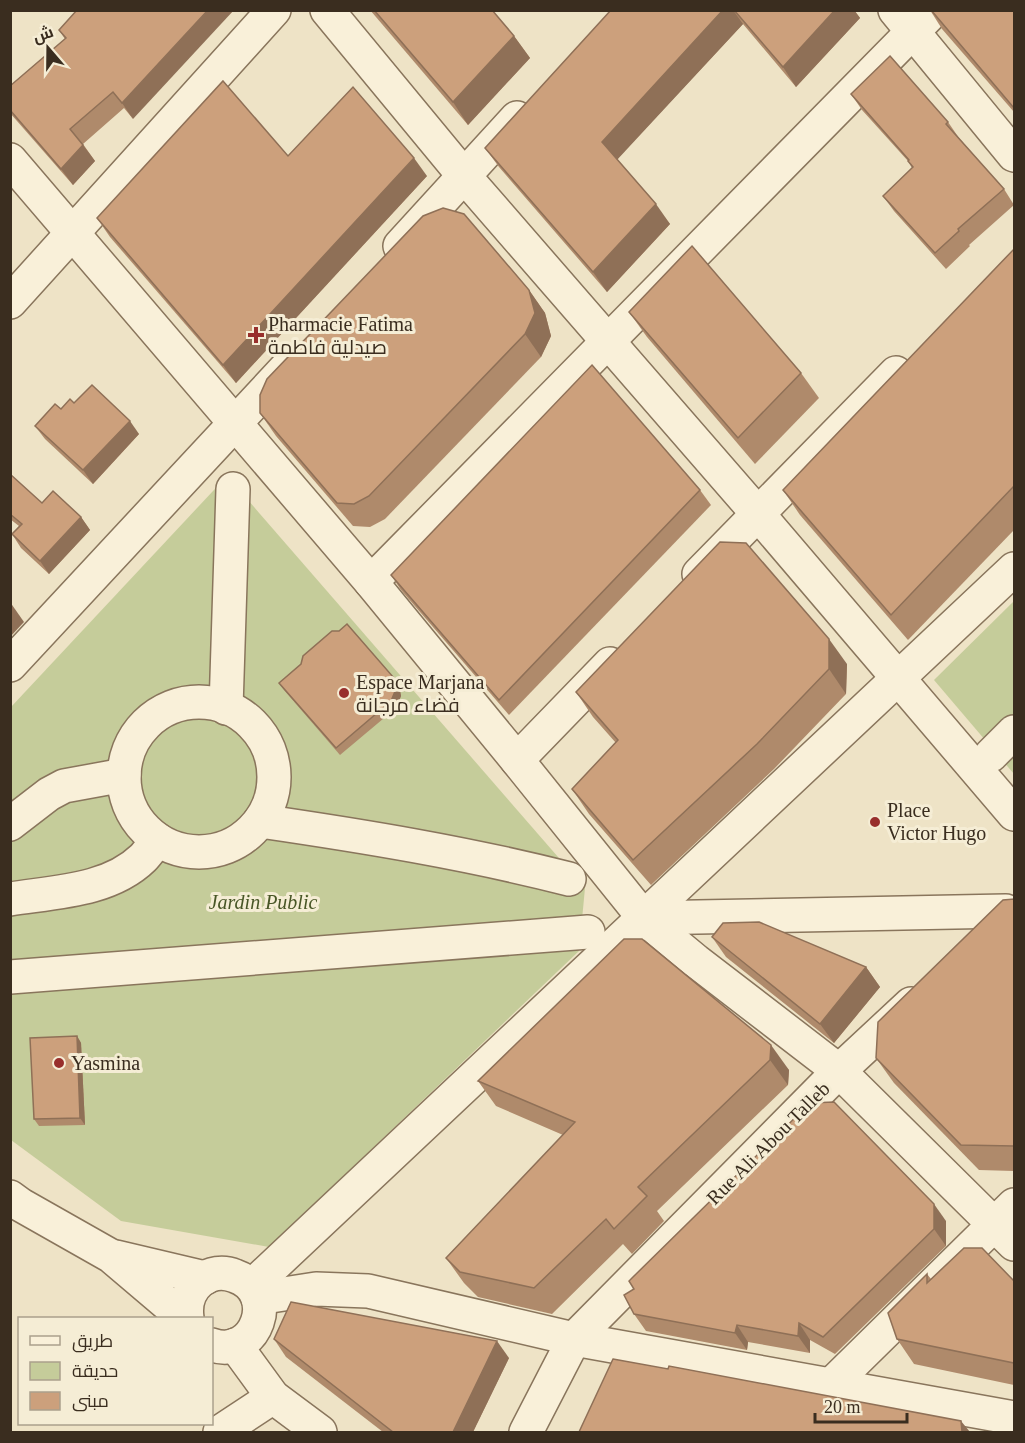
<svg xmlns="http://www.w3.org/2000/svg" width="1025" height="1443" font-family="'Times New Roman',Cairo,serif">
<rect width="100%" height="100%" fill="#eee3c6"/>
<!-- green -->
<g fill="#c5cc9a">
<polygon points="227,476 585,888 579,951 269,1247 121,1221 11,1140 11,707"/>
<polygon points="1014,601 1014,774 934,680"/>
</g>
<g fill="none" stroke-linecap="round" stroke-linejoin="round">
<!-- minor casing -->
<g stroke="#89755c" stroke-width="36">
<g id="minor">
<polyline points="327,10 465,177 758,514 1014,814"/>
<polyline points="895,10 1014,155"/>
<polyline points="10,160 371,582 517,760 644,918 696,961 839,1071 1014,1244"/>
<polyline points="400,246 517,118"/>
<polyline points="10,302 274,10"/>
<polyline points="699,574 896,373"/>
<polyline points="371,582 934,10"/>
<polyline points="10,665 291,363"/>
<circle cx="199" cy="777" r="75"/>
<polyline points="226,708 233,489"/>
<polyline points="991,755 1014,732"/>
<polyline points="517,760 610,664"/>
<path d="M260 821C363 836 467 853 569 879"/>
<polyline points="10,824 49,794 64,786 124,775"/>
<path d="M10 899C55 892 109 891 143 858 148 853 153 845 158 840"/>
<polyline points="644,918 1006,911"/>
<polyline points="10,977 588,932"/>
<polyline points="10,1197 21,1205 111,1256 184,1318"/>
<polyline points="116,1257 205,1278"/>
<polyline points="252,1286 1014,569"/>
<polyline points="258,1298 316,1289 368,1291 574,1339 1014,1418"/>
<path d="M187 1318C185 1304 188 1291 200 1281 210 1273 223 1271 235 1276 281 1292 256 1360 212 1345"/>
<polyline points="235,1345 273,1397 320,1432"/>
<polyline points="831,1385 1014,1205"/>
<polyline points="220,1432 273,1397"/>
<polyline points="526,1432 574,1339 839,1071 911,1004"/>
</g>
</g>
<!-- minor -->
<use href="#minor" stroke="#f9f0d9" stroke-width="33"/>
</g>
<!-- wall -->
<g fill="#af8a6b">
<polygon points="77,10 133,119 124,108 83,144 95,161 73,185 10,113 10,86 65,39 59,30"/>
<polygon points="370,10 492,10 514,36 530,58 468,125"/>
<polygon points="611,10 854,10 860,18 796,87 743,24 617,159 670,224 607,292 499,167 485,148"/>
<polygon points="930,10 1014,10 1014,112 942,29"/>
<polygon points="851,94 948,122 959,138 1004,189 1014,205 969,245 970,246 946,269 894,211 883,196 912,168 908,161 862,110"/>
<polygon points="288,156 427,176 236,383 110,237 97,218"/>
<polygon points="1014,249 1014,530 908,640 800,515 783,490"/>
<polygon points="529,290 545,313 551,336 541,357 385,519 370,527 353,526 276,436 260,413"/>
<polygon points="629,312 801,373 819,398 755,464 647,337"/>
<polygon points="74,403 139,434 93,484 45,439 35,426 61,409"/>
<polygon points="10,474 42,503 81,517 90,530 49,574 21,548 12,534 19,526 10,519"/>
<polygon points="700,490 711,505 509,715 401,590 391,575"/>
<polygon points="847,664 846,694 774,769 651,885 589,814 572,789 616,743 593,717 576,692"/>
<polygon points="394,678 399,685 401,696 396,708 340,755 284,690 279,683"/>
<polygon points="1014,899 1014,1171 979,1170 894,1083 876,1058"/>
<polygon points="712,937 866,967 880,987 834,1043 726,957"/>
<polygon points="624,939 789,1070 788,1085 657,1211 664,1221 632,1254 623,1244 552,1314 478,1297 464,1283 446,1258 563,1135 496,1106 478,1081"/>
<polygon points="77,1036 81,1043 85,1125 39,1126 34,1119"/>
<polygon points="946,1221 946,1246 835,1354 810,1340 810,1353 748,1342 747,1350 646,1331 634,1314"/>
<polygon points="927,1274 931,1279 1014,1281 1014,1385 914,1364 897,1339"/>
<polygon points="274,1339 509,1358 473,1432 383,1432 286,1357"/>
</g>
<!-- shaded-wall -->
<g fill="#8f7057">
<polygon points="208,10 234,10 133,119 122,103"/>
<polygon points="723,10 733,10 743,24 616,161 602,142"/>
<polygon points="835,10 854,10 860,18 796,87 783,67"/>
<polygon points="514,36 530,58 468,125 453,102"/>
<polygon points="83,145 95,161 73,185 61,169"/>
<polygon points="414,158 427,176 236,383 223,365"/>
<polygon points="656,204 670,224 607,292 593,272"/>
<polygon points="529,290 545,313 551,336 541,357 525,334"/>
<polygon points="130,421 139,434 93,484 83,470"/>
<polygon points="81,517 90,530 49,574 40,561"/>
<polygon points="10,602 24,622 10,637"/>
<polygon points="829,639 847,664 846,694 829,669"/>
<polygon points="394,678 399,685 401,696 396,708 391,701"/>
<polygon points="866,967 880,987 834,1043 820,1024"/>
<polygon points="77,1036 81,1043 85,1125 80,1118"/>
<polygon points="771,1045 789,1070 788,1085 770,1060"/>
<polygon points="934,1204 946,1221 946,1246 934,1229"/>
<polygon points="799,1323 810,1340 810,1353 798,1336"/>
<polygon points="737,1325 748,1342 747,1350 735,1333"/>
<polygon points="497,1341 509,1358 473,1432 453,1432"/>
<polygon points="961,1421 970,1432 962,1432"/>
</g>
<!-- building -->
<g fill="#cca07c" stroke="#8f7057" stroke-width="1.5">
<polygon points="77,10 208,10 122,103 113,92 70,129 83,145 61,169 10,110 10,86 66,38 59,30"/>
<polygon points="374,10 492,10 514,36 453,102"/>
<polygon points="611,10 723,10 602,142 656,204 593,272 485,148"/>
<polygon points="734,10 835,10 783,67"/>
<polygon points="931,10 1014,10 1014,108"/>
<polygon points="890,56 948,122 946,124 1004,189 958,229 959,231 935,253 883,196 913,167 908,161 909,160 851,94"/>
<polygon points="223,81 288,156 353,87 414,158 223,365 97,218"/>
<polygon points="443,208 464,214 529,290 535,313 525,334 369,496 354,504 337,503 260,413 260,395 267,379 423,216"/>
<polygon points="692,246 801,373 738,438 629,312"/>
<polygon points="1014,249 1014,486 891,615 783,490"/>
<polygon points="592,365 700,490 499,700 391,575"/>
<polygon points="92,385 130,421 83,470 35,426 55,404 61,409 70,399 74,403"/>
<polygon points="10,474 42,503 53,491 81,517 40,561 12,534 22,524 10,514"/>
<polygon points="720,542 746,543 829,639 829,669 757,744 633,860 572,789 618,740 576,692"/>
<polygon points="347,624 394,678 396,689 391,701 336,748 279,683 301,664 303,656 332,631 339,631"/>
<polygon points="1014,899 1014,1146 961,1145 876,1058 878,1022 1003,900"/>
<polygon points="759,922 866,967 820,1024 712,937 723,923"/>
<polygon points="624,939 642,939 771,1045 770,1060 638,1187 647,1196 614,1229 606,1219 534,1288 460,1272 446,1258 575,1122 478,1081"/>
<polygon points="77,1036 80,1118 34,1119 30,1038"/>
<polygon points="834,1102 934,1204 934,1229 823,1337 799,1323 798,1336 737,1325 735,1333 634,1314 624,1295 634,1289 629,1281 632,1278 810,1103"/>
<polygon points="964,1248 982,1248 1014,1281 1014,1363 897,1339 888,1313 927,1274 927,1283"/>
<polygon points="291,1302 497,1341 453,1432 393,1432 274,1339"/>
<polygon points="613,1359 668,1369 669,1366 961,1421 962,1432 579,1432"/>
</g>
<!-- markers -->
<g fill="#982f2c" stroke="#f5edd5" stroke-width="2">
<path d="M253 326h6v6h6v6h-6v6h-6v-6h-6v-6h6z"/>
<circle cx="344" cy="693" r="6"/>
<circle cx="875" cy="822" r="6"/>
<circle cx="59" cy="1063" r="6"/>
</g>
<g text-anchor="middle" stroke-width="6" stroke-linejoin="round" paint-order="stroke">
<!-- poi labels -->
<g font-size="20" fill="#3a2d1f" stroke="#f5edd5" text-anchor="start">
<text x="268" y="331">Pharmacie Fatima<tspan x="268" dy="23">صيدلية فاطمة</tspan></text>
<text x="356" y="689">Espace Marjana<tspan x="356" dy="23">فضاء مرجانة</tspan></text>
<text x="887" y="817">Place<tspan x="887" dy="23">Victor Hugo</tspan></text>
<text x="71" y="1070">Yasmina</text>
</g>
<!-- park labels -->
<g font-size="20" font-style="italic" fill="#485626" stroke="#f5edd5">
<text x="263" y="909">Jardin Public</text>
</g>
<!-- street labels -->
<g font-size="20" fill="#3a2d1f" stroke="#f5edd5">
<text transform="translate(768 1143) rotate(-45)" y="7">Rue Ali Abou Talleb</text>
</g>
</g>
<!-- border -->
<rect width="1025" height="1443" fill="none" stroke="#3a2d1f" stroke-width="24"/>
<!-- legend -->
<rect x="18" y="1317" width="195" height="108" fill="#f5edd5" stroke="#aaa08c" stroke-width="1.5"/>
<rect x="30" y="1336" width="30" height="9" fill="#f9f0d9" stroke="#aaa08c" stroke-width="1.5"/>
<text x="72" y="1347" font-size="18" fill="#3a2d1f">طريق</text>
<rect x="30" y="1362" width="30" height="18" fill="#c5cc9a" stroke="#aaa08c" stroke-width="1.5"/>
<text x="72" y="1377" font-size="18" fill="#3a2d1f">حديقة</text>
<rect x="30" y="1392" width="30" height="18" fill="#cca07c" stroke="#aaa08c" stroke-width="1.5"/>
<text x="72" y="1407" font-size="18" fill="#3a2d1f">مبنى</text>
<!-- north arrow -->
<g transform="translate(48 48) rotate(340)" stroke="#f5edd5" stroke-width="4.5" paint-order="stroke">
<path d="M0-4.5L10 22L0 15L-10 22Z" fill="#3a2d1f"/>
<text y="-9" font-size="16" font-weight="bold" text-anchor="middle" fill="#3a2d1f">ش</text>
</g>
<!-- scale -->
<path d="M815 1413v9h92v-9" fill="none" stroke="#3a2d1f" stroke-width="3"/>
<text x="824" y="1413" font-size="18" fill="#3a2d1f" stroke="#f5edd5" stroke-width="4.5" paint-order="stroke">20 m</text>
</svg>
